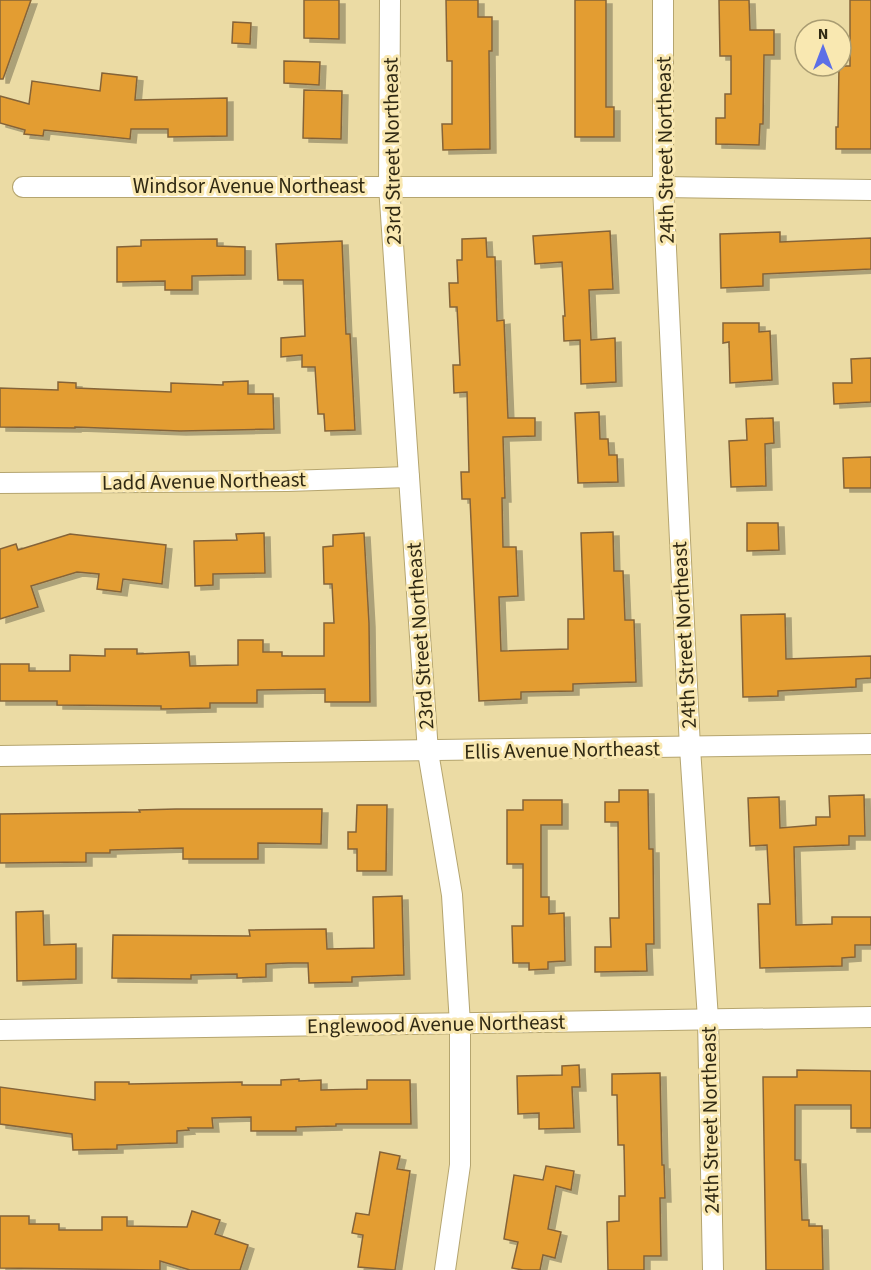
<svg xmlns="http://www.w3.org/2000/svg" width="871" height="1270" font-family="'Source Sans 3',sans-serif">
<defs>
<filter id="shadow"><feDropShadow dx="6" dy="4" stdDeviation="0" flood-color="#0004"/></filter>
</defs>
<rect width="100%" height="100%" fill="#ebdba4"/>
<!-- building -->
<g fill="#e39d32" stroke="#856439" stroke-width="1.5" filter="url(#shadow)">
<polygon points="0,0 31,0 3,79 0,79"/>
<polygon points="304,0 339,0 339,39 304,38"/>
<polygon points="446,0 478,0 478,17 492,17 492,51 489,51 490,149 443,150 442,124 452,124 452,61 447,61"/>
<polygon points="575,0 606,0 606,107 614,107 614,137 575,137"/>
<polygon points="719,0 749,0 750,30 774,30 774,55 764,55 763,124 760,124 759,145 716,144 716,118 725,118 725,94 731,94 731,56 720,56"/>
<polygon points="850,0 871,0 871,149 836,149 836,127 838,127 839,66 850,66"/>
<polygon points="233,22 251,23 250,44 232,43"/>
<polygon points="284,61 320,62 319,85 284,83"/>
<polygon points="102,73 137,77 135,100 227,98 227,136 168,137 168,129 131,129 130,139 44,130 43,136 24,134 25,130 0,123 0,96 29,104 32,81 100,91"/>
<polygon points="304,90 342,91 341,139 303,138"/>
<polygon points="610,231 613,289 589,290 591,340 615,338 616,382 581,384 580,340 564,341 563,316 565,316 562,262 535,264 533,236"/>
<polygon points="780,232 780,242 871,238 871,269 763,274 763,286 721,288 720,234"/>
<polygon points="486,238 487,257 495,257 497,321 504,320 508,418 535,418 535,436 503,437 505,498 502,498 503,547 516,547 518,596 499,597 501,651 568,649 568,619 584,619 581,533 613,532 614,571 623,571 625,620 634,620 636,682 573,684 573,691 521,692 521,699 479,701 470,499 462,499 461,472 469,472 467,392 454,393 453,365 460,365 457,307 450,307 449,283 458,283 457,260 462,260 462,239"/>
<polygon points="217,239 217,246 245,247 245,275 192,276 192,290 165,290 165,281 117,282 117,247 141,246 141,240"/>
<polygon points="342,241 346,334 350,334 355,430 325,431 324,414 318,414 315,367 302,367 302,355 281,357 281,338 305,336 303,280 278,280 276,244"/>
<polygon points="723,323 759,323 759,332 770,331 772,380 730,383 729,342 723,343"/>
<polygon points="871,358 871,402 834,404 833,383 852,383 851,359"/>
<polygon points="248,381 248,394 273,394 274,429 180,431 75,427 75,428 0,427 0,388 58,390 58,382 76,383 76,388 171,392 171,383 223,385 223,382"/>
<polygon points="599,412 600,439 608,439 609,455 617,455 618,482 578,483 575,413"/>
<polygon points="773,418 774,443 765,444 766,486 731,487 729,441 747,440 746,419"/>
<polygon points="871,457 871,488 844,488 843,458"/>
<polygon points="747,523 778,523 779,550 747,551"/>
<polygon points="264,533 265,573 213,574 213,585 195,586 194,541 237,540 236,534"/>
<polygon points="364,533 369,623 370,702 325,702 325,689 257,690 257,703 210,703 210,708 161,709 161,706 57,705 57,701 0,701 0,664 29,664 29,671 70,671 70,655 105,656 105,649 137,649 137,654 189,652 190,666 238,665 238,640 263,640 263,652 282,652 282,656 324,656 324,623 334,623 332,584 324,584 323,547 333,546 333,535"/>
<polygon points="70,534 166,545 162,584 123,579 121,592 97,589 99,574 77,572 31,586 38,607 0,619 0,549 16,544 18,550"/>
<polygon points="785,614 786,659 871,656 871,678 856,679 856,687 778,691 778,696 743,697 741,615"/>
<polygon points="619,790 648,790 649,849 653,849 654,944 646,944 647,971 595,972 595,947 611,947 610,918 619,918 618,822 605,822 605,802 619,802"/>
<polygon points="864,795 865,836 849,836 849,845 794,847 796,925 832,924 832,917 871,917 871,945 855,945 855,957 842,958 842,966 760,968 758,904 770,904 767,845 750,846 748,798 779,797 780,828 816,825 816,817 830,817 829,796"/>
<polygon points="523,800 562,800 562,825 541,825 541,897 549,897 549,914 564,913 565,961 548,962 548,969 529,970 529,963 513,963 512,926 523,926 523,864 507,864 507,810 523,810"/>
<polygon points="357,805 387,805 386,871 357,871 357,849 348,849 348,832 356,832"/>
<polygon points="176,809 322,809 321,844 258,843 258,859 183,859 183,848 110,850 110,853 86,853 86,862 0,863 0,814 140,812 139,810"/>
<polygon points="402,896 404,975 352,977 352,982 309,983 308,963 288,963 266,964 266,977 237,978 237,974 191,975 191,979 112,978 113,935 250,936 249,930 326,929 327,949 374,948 373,897"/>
<polygon points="43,911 44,945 76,944 76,979 17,981 16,912"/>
<polygon points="579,1065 580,1087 572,1087 574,1128 539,1129 539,1113 518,1114 517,1076 562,1075 562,1066"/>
<polygon points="797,1070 871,1071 871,1128 851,1128 851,1105 795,1105 795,1160 800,1160 802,1220 809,1220 809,1226 822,1226 823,1270 766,1270 763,1077 797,1077"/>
<polygon points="660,1073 662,1165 664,1165 665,1198 660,1198 661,1256 644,1256 644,1270 608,1270 607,1222 619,1221 619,1196 625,1196 624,1145 618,1145 617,1095 612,1095 612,1074"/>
<polygon points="299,1079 299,1081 321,1080 321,1090 367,1089 367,1080 410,1080 411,1124 336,1124 336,1126 296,1127 296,1131 251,1131 251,1117 212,1118 213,1128 188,1128 189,1130 177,1131 177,1143 117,1145 117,1149 73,1150 72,1134 0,1124 0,1087 95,1100 95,1082 129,1082 129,1084 242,1082 242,1085 281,1085 281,1080"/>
<polygon points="380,1152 400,1156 397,1169 410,1171 395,1270 358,1267 363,1235 352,1233 356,1213 369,1215"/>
<polygon points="546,1166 574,1171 571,1190 556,1186 548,1229 561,1232 555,1258 543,1255 540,1270 523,1270 512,1268 518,1242 504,1239 514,1175 543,1180"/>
<polygon points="192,1211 220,1220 215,1234 248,1245 240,1270 190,1270 160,1261 160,1270 0,1268 0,1216 29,1216 29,1224 59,1224 59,1230 102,1230 102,1217 127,1217 127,1226 187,1227"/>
</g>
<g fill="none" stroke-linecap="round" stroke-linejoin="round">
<!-- minor casing -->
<g stroke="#b5a56f" stroke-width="22">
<g id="minor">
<polyline points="390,0 389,186 409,477 428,752 452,895 460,1024 460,1165 445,1270"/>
<polyline points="663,0 663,187 690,748 708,1019 713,1270"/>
<polyline points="23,187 663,187 871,190"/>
<polyline points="0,483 287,481 409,477"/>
<polyline points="0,756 871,744"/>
<polyline points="0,1030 871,1017"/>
</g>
</g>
<!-- minor -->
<use href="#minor" stroke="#fff" stroke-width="20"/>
</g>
<g text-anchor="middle" stroke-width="6" stroke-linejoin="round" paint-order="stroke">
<!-- street labels -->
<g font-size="21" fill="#302913" stroke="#f9e8b1">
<text transform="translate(665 150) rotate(-91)" y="7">24th Street Northeast</text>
<text transform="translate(392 151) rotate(-91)" y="7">23rd Street Northeast</text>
<text x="249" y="193">Windsor Avenue Northeast</text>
<text transform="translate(204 481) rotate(-1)" y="7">Ladd Avenue Northeast</text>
<text transform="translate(684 635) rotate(-93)" y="7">24th Street Northeast</text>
<text transform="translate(420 636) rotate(-94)" y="7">23rd Street Northeast</text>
<text transform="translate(562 750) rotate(-1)" y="7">Ellis Avenue Northeast</text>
<text transform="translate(436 1024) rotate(-1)" y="7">Englewood Avenue Northeast</text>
<text transform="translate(710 1120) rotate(-91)" y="7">24th Street Northeast</text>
</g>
</g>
<!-- north arrow -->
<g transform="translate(823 48)"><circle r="28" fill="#f9e8b1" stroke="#a99c72" stroke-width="1.5"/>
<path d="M0-4.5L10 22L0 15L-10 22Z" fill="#5d6fe6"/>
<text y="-9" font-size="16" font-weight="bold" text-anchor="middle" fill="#302913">N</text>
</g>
</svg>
